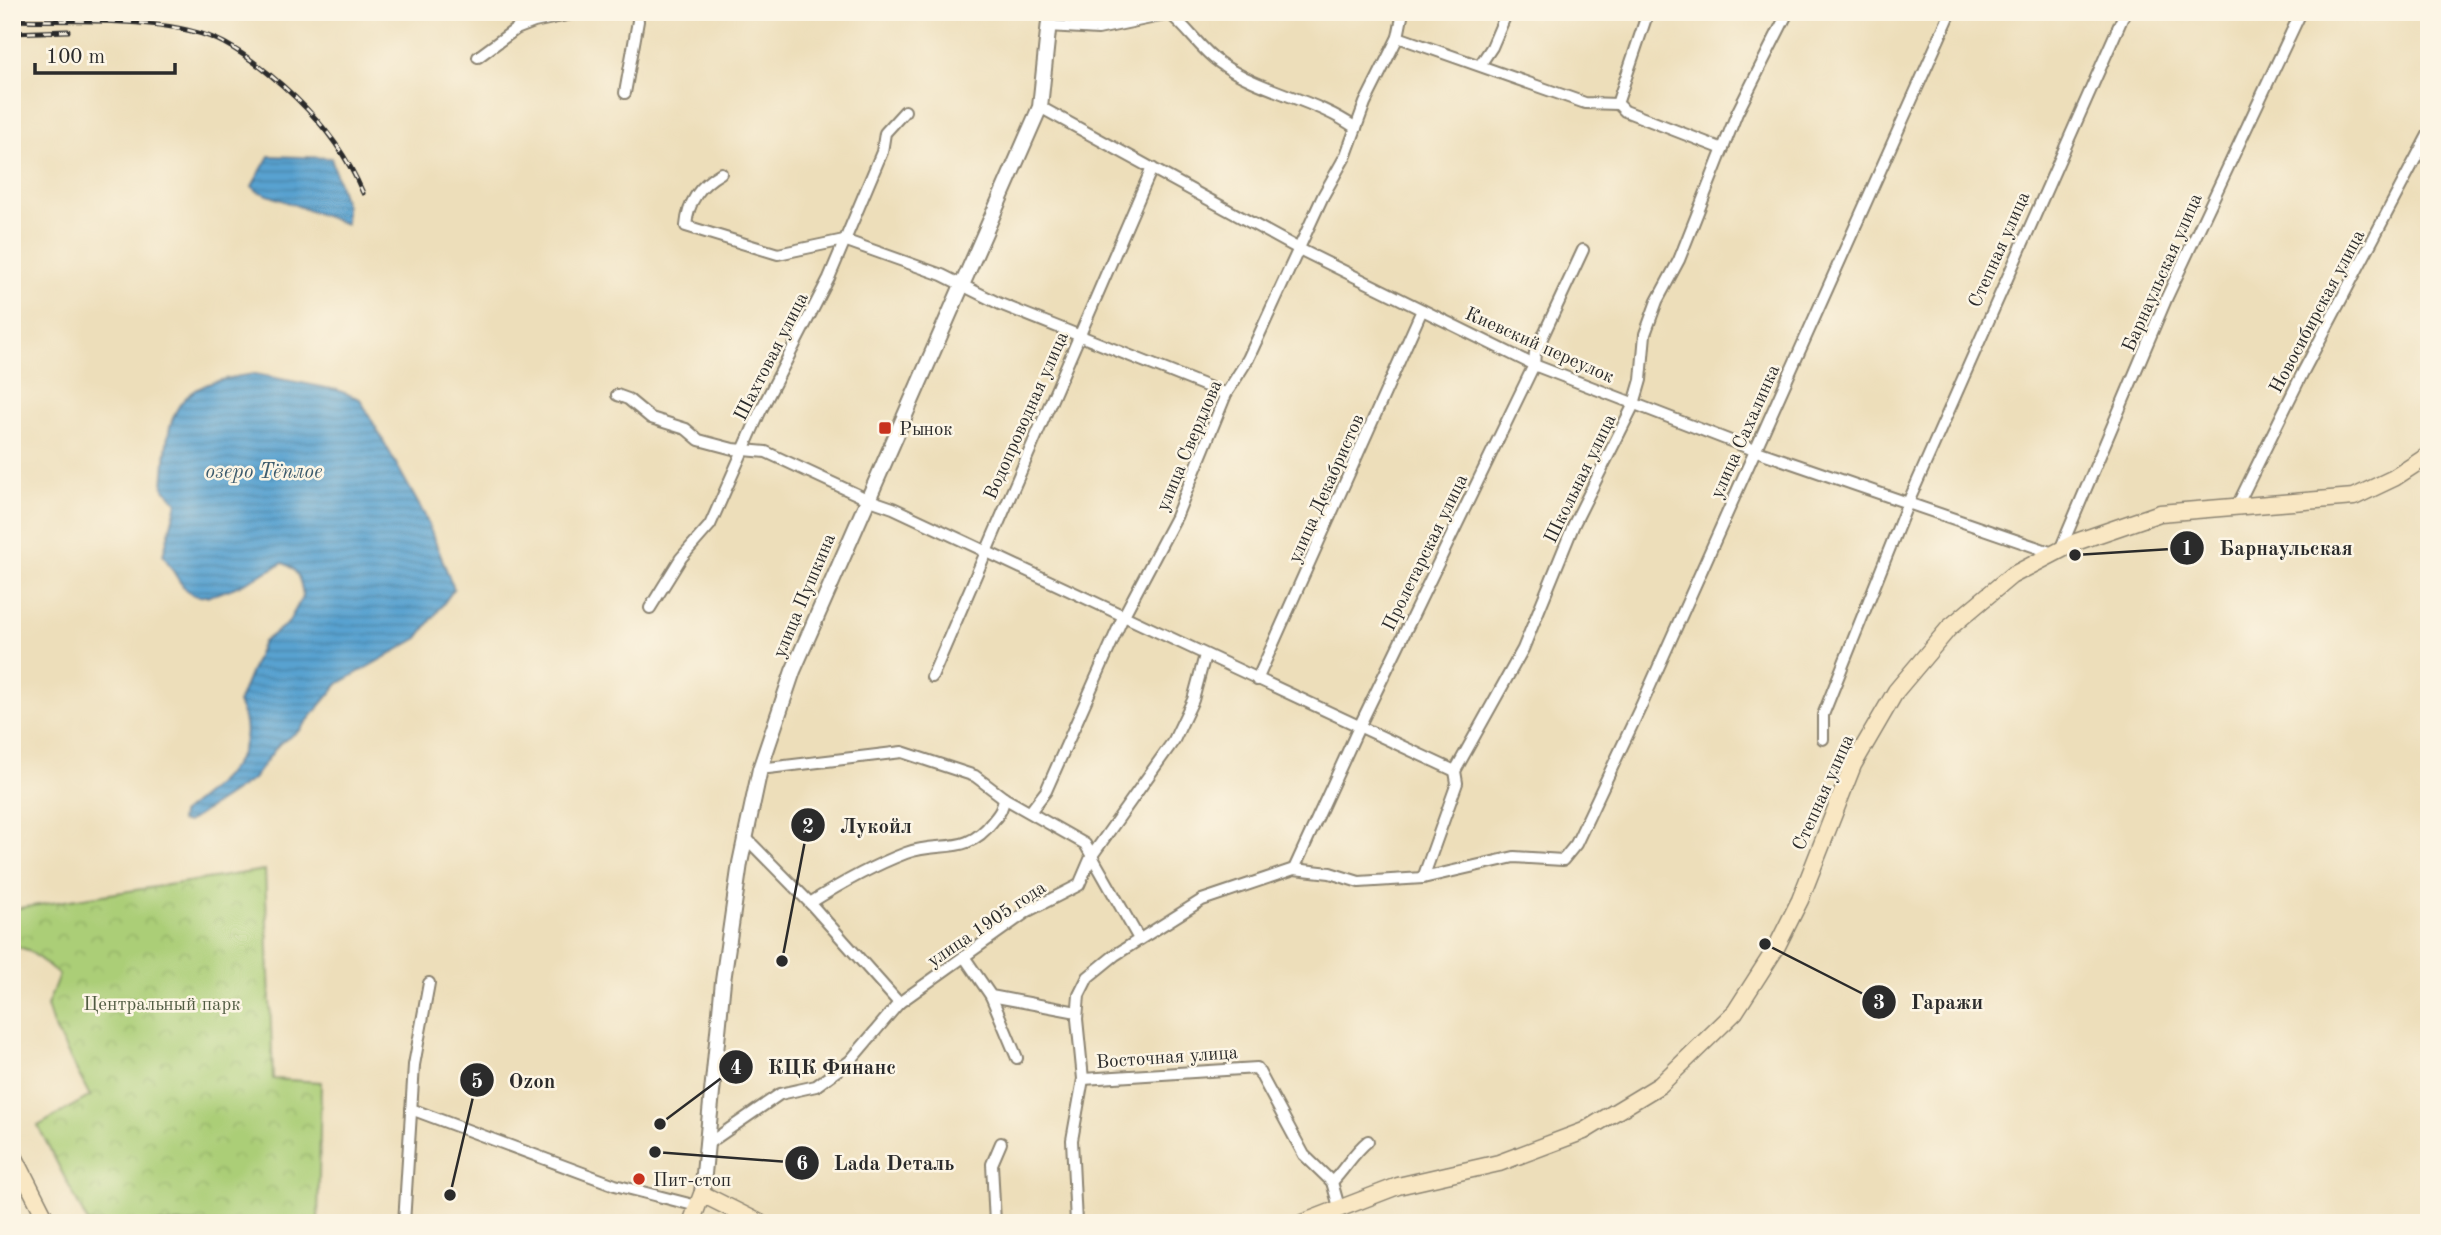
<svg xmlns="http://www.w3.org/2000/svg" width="2441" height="1235" font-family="'Old Standard TT',serif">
<defs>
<pattern id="park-crowns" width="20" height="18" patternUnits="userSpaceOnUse" patternTransform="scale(1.75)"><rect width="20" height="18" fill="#abce77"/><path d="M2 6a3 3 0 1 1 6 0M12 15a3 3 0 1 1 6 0" fill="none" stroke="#93b167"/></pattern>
<pattern id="water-rules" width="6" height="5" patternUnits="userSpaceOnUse" patternTransform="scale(1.75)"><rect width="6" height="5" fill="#58a2d0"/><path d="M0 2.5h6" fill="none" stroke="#4984a9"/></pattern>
</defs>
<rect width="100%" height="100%" fill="#fcf5e5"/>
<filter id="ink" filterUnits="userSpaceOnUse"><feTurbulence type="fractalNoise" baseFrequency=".0143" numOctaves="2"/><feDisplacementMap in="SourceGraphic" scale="14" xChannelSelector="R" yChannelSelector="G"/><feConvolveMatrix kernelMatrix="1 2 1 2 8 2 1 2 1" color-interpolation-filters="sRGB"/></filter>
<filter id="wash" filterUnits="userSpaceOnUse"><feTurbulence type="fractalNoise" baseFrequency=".00686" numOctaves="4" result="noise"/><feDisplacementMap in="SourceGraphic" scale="28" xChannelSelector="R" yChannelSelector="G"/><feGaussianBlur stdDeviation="1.57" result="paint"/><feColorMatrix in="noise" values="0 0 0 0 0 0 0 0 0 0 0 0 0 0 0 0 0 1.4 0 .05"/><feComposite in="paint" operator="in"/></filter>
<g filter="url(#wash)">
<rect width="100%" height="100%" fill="#eddeba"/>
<!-- park -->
<polygon fill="url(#park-crowns)" stroke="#6b7c51" stroke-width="2" points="265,870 273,1079 321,1082 318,1223 88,1223 38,1126 90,1096 53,1025 47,1006 59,974 28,950 12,945 12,909"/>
<!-- water -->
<g fill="url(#water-rules)" stroke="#42667e" stroke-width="2">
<polygon points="269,156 331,158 346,207 346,224 257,191 252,186"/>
<path d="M255 374 337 390 360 399 424 514 454 589 418 638 338 684 300 730 279 744 253 779 187 823 180 821 181 814C216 785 265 754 238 703L263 642 288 623 303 596C301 582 298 568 283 563 265 572 210 605 192 594 181 588 171 566 163 555L177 503 163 487C168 410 171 384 255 374Z"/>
</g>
</g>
<g filter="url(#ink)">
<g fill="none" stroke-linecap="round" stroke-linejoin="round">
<!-- minor casing -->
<g stroke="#8c8472" stroke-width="14">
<g id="minor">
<path d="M1049 26 1098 29 1170 14C1188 28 1200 49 1220 63 1261 92 1315 99 1356 128"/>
<polyline points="1398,37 1585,103 1618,104 1625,111 1723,149"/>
<polyline points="478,57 516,29 534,22 581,12"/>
<polyline points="1480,65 1492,47 1507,12"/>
<polyline points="625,93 638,21 637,12"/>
<polyline points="1617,104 1648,12"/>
<polyline points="1040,107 1299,249 1534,365 1754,450 2053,553"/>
<path d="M721 173C700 185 688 201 686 226L778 254 844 240 942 275 1000 304 1226 394"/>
<polyline points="617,395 628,399 651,418 686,429 699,440 733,449 766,452 867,499 893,508 1455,771"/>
<polyline points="2237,506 2303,372 2429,133"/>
<polyline points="2060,550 2167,297 2301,12"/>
<polyline points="650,608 681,558 710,525 760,412 829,278 882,152 885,133 905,111"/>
<polyline points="932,677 1152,168"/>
<polyline points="1257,680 1422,310"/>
<polyline points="1823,739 1823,715 1907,505 2125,12"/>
<polyline points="760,769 902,752 975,776 1004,798 1085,844 1139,939"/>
<polyline points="1030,812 1046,791 1123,617 1176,517 1226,394 1248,359 1323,196 1346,155 1365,103 1398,37 1403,12"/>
<polyline points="746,838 810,903 899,1003"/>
<polyline points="1294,869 1359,727 1534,365 1535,353 1583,250"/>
<polyline points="1423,878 1457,783 1455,771 1523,649 1574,524 1634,404 1641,380 1645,334 1657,301 1679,260 1737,113 1788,12"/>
<path d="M810 903C840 884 872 866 906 853 941 840 966 857 993 821 1000 813 1003 808 1004 798"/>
<polyline points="965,958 991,996 1077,1012"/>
<polyline points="991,996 1017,1058"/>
<polyline points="1083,1079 1257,1068 1304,1155 1332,1182 1339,1207"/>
<polyline points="411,1109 615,1185 697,1206"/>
<polyline points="706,1145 780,1094 816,1086 850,1061 899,1003 1028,911 1079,885 1091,857 1174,740 1193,700 1205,655"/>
<path d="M1332 1182C1345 1169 1353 1153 1368 1141"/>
<polyline points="404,1223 414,1065 429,983"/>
<polyline points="995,1223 992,1164 1001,1143"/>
<polyline points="1076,1223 1072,1140 1083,1079 1077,1019 1079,995 1088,977 1115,955 1202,900 1294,869 1330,873 1359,882 1423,878 1514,857 1563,860 1576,844 1642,704 1951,12"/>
</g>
</g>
<!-- tertiary casing -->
<g stroke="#8c8472" stroke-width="18">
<polyline id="tertiary" points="702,1194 723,981 740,863 760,769 793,671 1040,107 1050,12"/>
</g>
<!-- secondary casing -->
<g stroke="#8c8472" stroke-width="19">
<g id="secondary">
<polyline points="12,1152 48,1223"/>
<polyline points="691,1223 702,1194 760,1223"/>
<polyline points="1302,1223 1398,1186 1499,1163 1584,1131 1660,1085 1735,1012 1776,948 1800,900 1853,765 1896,691 1949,628 2011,576 2076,542 2160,513 2354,497 2394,478 2429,455"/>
</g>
</g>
<!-- minor -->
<use href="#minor" stroke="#fff" stroke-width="10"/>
<!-- tertiary -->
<use href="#tertiary" stroke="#fff" stroke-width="14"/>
<!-- secondary -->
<use href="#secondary" stroke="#f9e7c3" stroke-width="16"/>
<!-- rail casing -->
<g stroke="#2b2b2b" stroke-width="5">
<g id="rail">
<path d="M12 20C71 22 172 15 224 43 250 57 274 77 296 98 325 126 347 155 363 193"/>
<polyline points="12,33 68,31"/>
</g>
</g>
<!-- rail -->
<use href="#rail" stroke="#fcf5e5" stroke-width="2.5" stroke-dasharray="8" stroke-linecap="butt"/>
</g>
</g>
<!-- markers -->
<g fill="#c8321e" stroke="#fcf5e5" stroke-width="2.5">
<rect x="878" y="421" width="14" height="14" rx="3.5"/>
<circle cx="639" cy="1179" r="7"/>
</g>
<g text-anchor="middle" stroke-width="5" stroke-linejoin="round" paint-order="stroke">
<!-- street labels -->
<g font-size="19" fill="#2b2b2b" stroke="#fcf5e5">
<text transform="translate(1998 249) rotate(-66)" y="7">Степная улица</text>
<text transform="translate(2161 272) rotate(-66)" y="7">Барнаульская улица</text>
<text transform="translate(2316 311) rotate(-62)" y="7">Новосибирская улица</text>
<text transform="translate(1540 344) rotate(24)" y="7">Киевский переулок</text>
<text transform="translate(770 356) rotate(-63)" y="7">Шахтовая улица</text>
<text transform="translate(1025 415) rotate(-66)" y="7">Водопроводная улица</text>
<text transform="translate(1744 431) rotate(-66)" y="7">улица Сахалинка</text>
<text transform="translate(1188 445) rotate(-67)" y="7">улица Свердлова</text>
<text transform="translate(1579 478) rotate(-64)" y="7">Школьная улица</text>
<text transform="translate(1325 488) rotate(-66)" y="7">улица Декабристов</text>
<text transform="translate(1424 552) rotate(-64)" y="7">Пролетарская улица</text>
<text transform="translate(803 595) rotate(-67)" y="7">улица Пушкина</text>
<text transform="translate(1822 792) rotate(-66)" y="7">Степная улица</text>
<text transform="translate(986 923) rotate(-34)" y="7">улица 1905 года</text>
<text transform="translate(1167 1056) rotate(-4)" y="7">Восточная улица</text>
</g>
<!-- poi labels -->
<g font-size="19" fill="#2b2b2b" stroke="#fcf5e5" text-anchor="start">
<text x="899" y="435">Рынок</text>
<text x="653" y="1186">Пит-стоп</text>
</g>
<!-- park labels -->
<g font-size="19" fill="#515c42" stroke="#fcf5e5">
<text x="162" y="1010">Центральный парк</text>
</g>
<!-- water labels -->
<g font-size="21" font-style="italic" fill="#3d5b6d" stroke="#fcf5e5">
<text x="264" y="478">озеро Тёплое</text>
</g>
</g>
<!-- callouts -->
<path fill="none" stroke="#2b2b2b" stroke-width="2.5" d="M2075 555L2187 548M782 961L808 825M1765 944L1879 1002M660 1124L736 1067M450 1195L477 1080M655 1152L802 1163"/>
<g fill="#2b2b2b" stroke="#fcf5e5" stroke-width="2.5">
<circle cx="2075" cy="555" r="7"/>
<circle cx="782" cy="961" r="7"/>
<circle cx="1765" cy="944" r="7"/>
<circle cx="660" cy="1124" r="7"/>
<circle cx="450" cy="1195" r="7"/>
<circle cx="655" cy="1152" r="7"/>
<circle cx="2187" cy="548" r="18"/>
<circle cx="808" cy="825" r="18"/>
<circle cx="1879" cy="1002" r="18"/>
<circle cx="736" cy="1067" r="18"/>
<circle cx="477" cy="1080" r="18"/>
<circle cx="802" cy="1163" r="18"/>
</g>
<g font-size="21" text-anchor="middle" font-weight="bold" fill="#fff">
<text x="2187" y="555">1</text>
<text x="808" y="833">2</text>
<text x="1879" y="1009">3</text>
<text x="736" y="1074">4</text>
<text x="477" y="1088">5</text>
<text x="802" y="1170">6</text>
</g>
<g font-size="21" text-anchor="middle" font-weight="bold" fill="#2b2b2b" stroke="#fcf5e5" stroke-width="5" stroke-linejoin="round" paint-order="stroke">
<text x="2286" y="555">Барнаульская</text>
<text x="876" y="833">Лукойл</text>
<text x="1947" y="1009">Гаражи</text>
<text x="832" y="1074">КЦК Финанс</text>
<text x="532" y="1088">Ozon</text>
<text x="894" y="1170">Lada Dеталь</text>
</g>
<!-- margin -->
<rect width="2441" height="1235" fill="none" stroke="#fcf5e5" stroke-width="42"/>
<!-- scale -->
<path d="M35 63v10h140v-10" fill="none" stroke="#2b2b2b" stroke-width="3.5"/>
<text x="46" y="63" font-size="21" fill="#2b2b2b" stroke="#fcf5e5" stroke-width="5" paint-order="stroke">100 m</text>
</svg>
